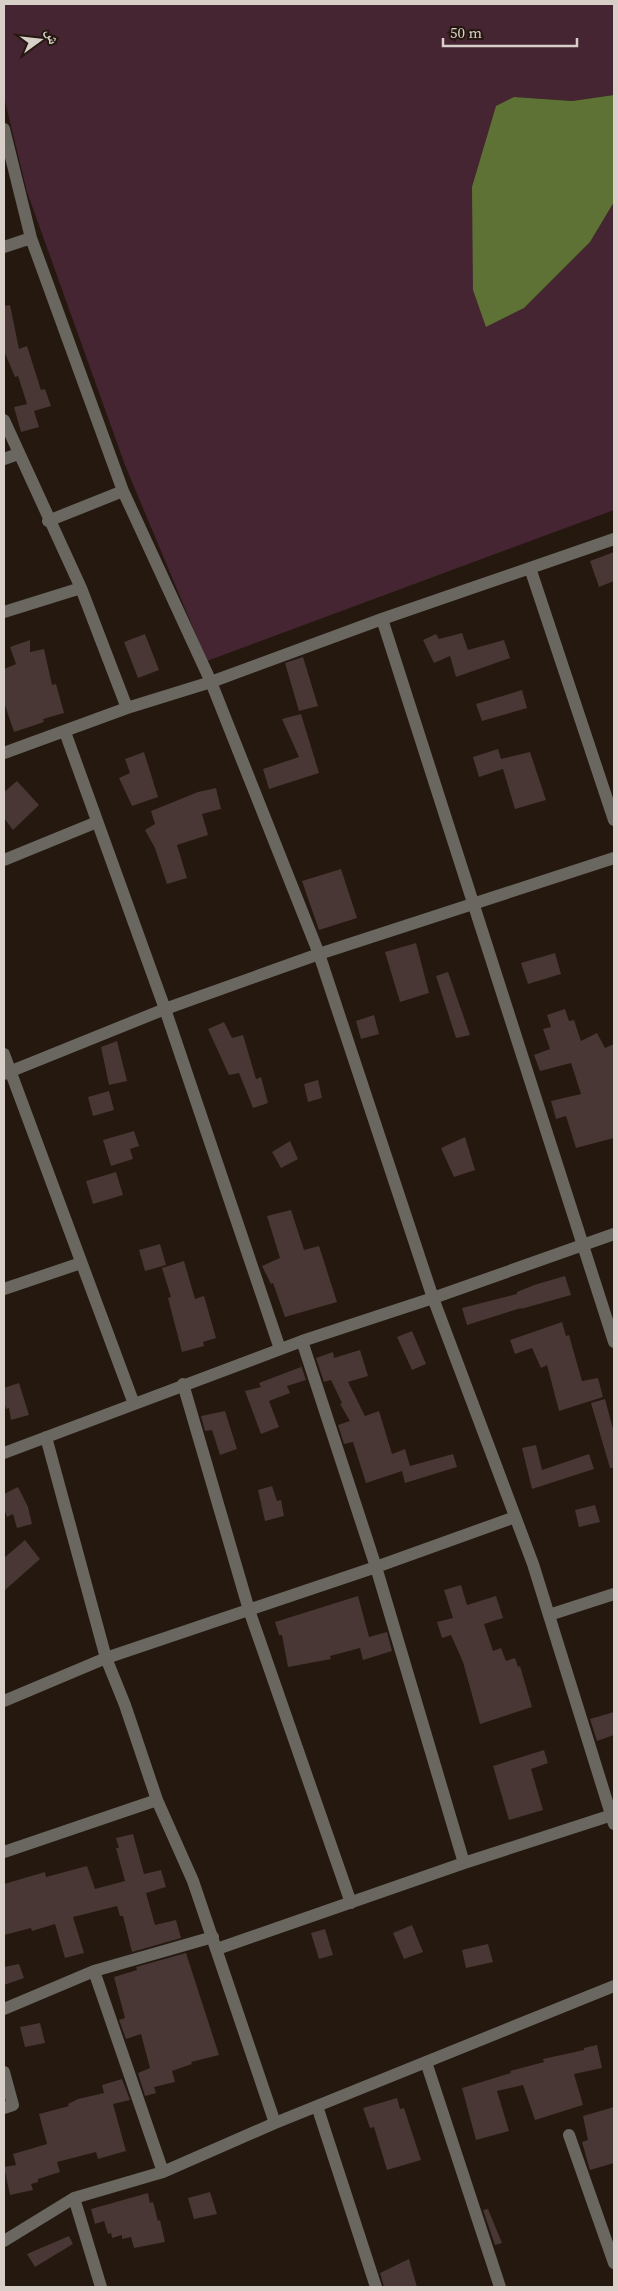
<svg xmlns="http://www.w3.org/2000/svg" width="618" height="2291" font-family="'Source Serif 4','Noto Naskh Arabic',serif">
<style>
.green{fill:#462532}
.water{fill:#5f7236}
.building{fill:#483734}
.lines{fill:none;stroke-linecap:round;stroke-linejoin:round}
.minor{stroke:#696760;stroke-width:12}
</style>
<rect width="100%" height="100%" fill="#24180f"/>
<path class="green" d="M 4,4 L 614,4 L 614,95 L 572,101 L 514,97 L 486,327 L 524,308 L 590,242 L 614,202 L 614,510 L 207,661 L 125,465 L 27,192 L 4,97 Z"/>
<path class="water" d="M 614,95 L 614,202 L 590,242 L 524,308 L 486,327 L 473,290 L 472,187 L 496,106 L 514,97 L 572,101 Z"/>
<path class="building" d="M 10,305 L 19,349 L 27,346 L 41,390 L 45,389 L 51,406 L 34,411 L 39,427 L 21,432 L 14,407 L 27,404 L 18,376 L 15,377 L 4,351 L 4,306 Z
M 614,552 L 614,581 L 599,587 L 590,561 Z
M 462,633 L 468,650 L 504,640 L 510,658 L 456,677 L 450,656 L 434,663 L 423,640 L 436,634 L 439,639 Z
M 145,634 L 159,670 L 138,678 L 124,642 Z
M 30,640 L 30,652 L 44,649 L 52,685 L 56,684 L 64,713 L 43,719 L 44,722 L 14,732 L 4,702 L 4,669 L 16,664 L 10,647 Z
M 303,657 L 318,706 L 299,711 L 285,663 Z
M 522,690 L 527,708 L 482,721 L 476,704 Z
M 301,714 L 319,773 L 269,789 L 263,769 L 299,757 L 282,719 Z
M 498,749 L 501,759 L 530,752 L 546,800 L 515,809 L 503,769 L 479,777 L 473,757 Z
M 144,752 L 158,797 L 132,806 L 119,778 L 130,773 L 125,759 Z
M 17,781 L 39,805 L 13,830 L 4,818 L 4,792 Z
M 216,788 L 221,809 L 202,814 L 208,835 L 177,845 L 187,878 L 167,884 L 155,848 L 145,830 L 155,824 L 151,811 L 198,792 Z
M 341,869 L 357,918 L 319,930 L 302,881 Z
M 416,943 L 429,993 L 400,1002 L 385,952 Z
M 555,953 L 561,974 L 528,984 L 521,963 Z
M 448,972 L 470,1035 L 456,1038 L 436,976 Z
M 565,1009 L 569,1021 L 574,1020 L 581,1041 L 597,1033 L 605,1048 L 614,1044 L 614,1138 L 576,1148 L 566,1116 L 556,1119 L 551,1101 L 581,1094 L 571,1063 L 540,1071 L 534,1055 L 550,1049 L 543,1029 L 551,1027 L 547,1015 Z
M 374,1015 L 379,1034 L 361,1039 L 356,1021 Z
M 224,1022 L 232,1038 L 243,1035 L 256,1079 L 261,1077 L 268,1103 L 253,1108 L 239,1073 L 229,1075 L 208,1029 Z
M 117,1041 L 127,1081 L 109,1085 L 101,1047 Z
M 318,1080 L 322,1098 L 308,1102 L 304,1084 Z
M 109,1091 L 114,1110 L 93,1116 L 88,1097 Z
M 134,1131 L 139,1146 L 130,1149 L 133,1159 L 111,1166 L 103,1140 Z
M 465,1137 L 475,1170 L 454,1177 L 441,1148 Z
M 290,1141 L 298,1159 L 281,1168 L 272,1152 Z
M 116,1172 L 123,1195 L 93,1204 L 86,1181 Z
M 291,1210 L 304,1250 L 319,1246 L 337,1302 L 285,1317 L 273,1283 L 271,1284 L 262,1266 L 280,1258 L 267,1216 Z
M 160,1244 L 166,1265 L 145,1271 L 139,1250 Z
M 184,1261 L 195,1299 L 204,1296 L 216,1338 L 203,1342 L 204,1346 L 182,1352 L 168,1298 L 171,1297 L 162,1268 Z
M 565,1276 L 571,1295 L 521,1309 L 521,1308 L 467,1325 L 462,1308 L 517,1294 L 517,1292 L 534,1285 Z
M 562,1322 L 566,1336 L 569,1335 L 582,1381 L 598,1378 L 603,1397 L 559,1411 L 547,1365 L 541,1368 L 532,1348 L 515,1354 L 510,1340 Z
M 412,1331 L 426,1364 L 412,1370 L 397,1337 Z
M 360,1350 L 368,1376 L 348,1382 L 365,1416 L 379,1411 L 392,1454 L 405,1449 L 410,1466 L 453,1454 L 457,1467 L 405,1483 L 402,1471 L 366,1483 L 353,1442 L 344,1444 L 338,1425 L 350,1421 L 340,1404 L 342,1403 L 331,1380 L 324,1382 L 316,1358 L 333,1352 L 334,1358 Z
M 300,1362 L 306,1380 L 287,1386 L 290,1393 L 269,1401 L 279,1427 L 261,1434 L 245,1391 L 261,1387 L 259,1383 L 301,1367 Z
M 19,1383 L 29,1415 L 11,1420 L 9,1408 L 6,1409 L 4,1401 L 4,1388 Z
M 605,1399 L 614,1433 L 614,1468 L 610,1468 L 591,1403 Z
M 225,1411 L 237,1449 L 220,1455 L 212,1430 L 205,1431 L 201,1416 Z
M 536,1445 L 542,1470 L 589,1454 L 594,1469 L 532,1489 L 522,1448 Z
M 272,1486 L 277,1501 L 281,1500 L 284,1516 L 265,1521 L 258,1490 Z
M 18,1487 L 28,1507 L 32,1524 L 17,1528 L 13,1514 L 7,1517 L 4,1509 L 4,1494 Z
M 595,1505 L 600,1522 L 579,1527 L 575,1510 Z
M 25,1540 L 40,1559 L 4,1591 L 4,1558 Z
M 461,1585 L 467,1605 L 496,1596 L 503,1618 L 484,1624 L 493,1651 L 501,1648 L 506,1661 L 515,1658 L 518,1667 L 520,1666 L 532,1707 L 480,1724 L 463,1662 L 451,1635 L 442,1638 L 437,1622 L 453,1618 L 444,1590 Z
M 358,1596 L 369,1637 L 387,1632 L 392,1651 L 363,1660 L 360,1648 L 330,1656 L 331,1659 L 288,1667 L 282,1635 L 279,1635 L 275,1622 Z
M 614,1712 L 614,1735 L 597,1741 L 590,1719 Z
M 544,1750 L 548,1763 L 531,1769 L 543,1810 L 509,1820 L 493,1766 Z
M 133,1834 L 144,1874 L 161,1870 L 166,1887 L 146,1893 L 155,1925 L 176,1920 L 181,1938 L 132,1952 L 123,1916 L 120,1916 L 117,1906 L 73,1917 L 84,1953 L 65,1958 L 55,1924 L 32,1931 L 31,1928 L 4,1935 L 4,1884 L 45,1872 L 46,1877 L 87,1866 L 95,1889 L 125,1881 L 116,1848 L 119,1848 L 116,1838 Z
M 412,1925 L 423,1952 L 404,1959 L 393,1933 Z
M 325,1929 L 333,1955 L 319,1959 L 311,1933 Z
M 488,1944 L 493,1962 L 466,1968 L 462,1950 Z
M 186,1953 L 219,2055 L 191,2062 L 192,2064 L 172,2071 L 175,2082 L 154,2087 L 156,2093 L 145,2096 L 138,2073 L 150,2068 L 141,2034 L 126,2039 L 119,2020 L 125,2018 L 114,1977 L 137,1970 L 136,1967 Z
M 19,1964 L 24,1978 L 4,1985 L 4,1967 Z
M 40,2023 L 45,2043 L 25,2047 L 20,2027 Z
M 597,2045 L 602,2068 L 574,2074 L 583,2105 L 535,2120 L 523,2085 L 497,2091 L 509,2131 L 476,2140 L 462,2088 L 511,2073 L 510,2071 L 544,2062 L 543,2059 L 584,2050 L 584,2048 Z
M 122,2079 L 130,2100 L 113,2104 L 126,2151 L 98,2159 L 96,2152 L 57,2162 L 60,2172 L 38,2179 L 38,2182 L 31,2184 L 33,2190 L 10,2195 L 4,2167 L 16,2165 L 13,2154 L 47,2144 L 39,2114 L 69,2106 L 68,2104 L 78,2099 L 104,2093 L 102,2085 Z
M 397,2098 L 400,2109 L 404,2108 L 421,2160 L 387,2170 L 374,2127 L 370,2128 L 363,2108 Z
M 614,2107 L 614,2163 L 590,2170 L 582,2142 L 588,2140 L 583,2116 Z
M 210,2192 L 217,2214 L 194,2219 L 188,2198 Z
M 148,2193 L 150,2203 L 153,2202 L 158,2221 L 160,2220 L 165,2242 L 134,2248 L 131,2237 L 122,2239 L 122,2235 L 112,2238 L 111,2233 L 108,2234 L 104,2221 L 95,2224 L 91,2209 Z
M 488,2209 L 502,2243 L 495,2245 L 483,2210 Z
M 69,2236 L 73,2244 L 35,2267 L 27,2254 Z
M 409,2259 L 417,2287 L 384,2287 L 380,2273 Z"/>
<g class="lines">
<path class="minor" d="M 4,129 L 31,238 L 123,491 L 211,682 L 319,954 L 433,1298 L 533,1564 L 614,1824
M 4,247 L 31,238
M 4,420 L 81,588 L 127,708
M 4,459 L 18,454
M 48,521 L 123,491
M 530,568 L 614,820
M 4,612 L 81,588
M 382,619 L 614,1342
M 65,732 L 165,1009 L 280,1349
M 4,753 L 127,708 L 211,682 L 382,619 L 614,539
M 4,860 L 97,822
M 4,1054 L 134,1404
M 4,1074 L 165,1009 L 319,954 L 614,858
M 4,1289 L 81,1263
M 302,1341 L 376,1567 L 464,1863
M 183,1384 L 249,1610 L 351,1903
M 46,1437 L 106,1658 L 125,1705 L 157,1800 L 193,1881 L 275,2123
M 4,1453 L 302,1341 L 433,1298 L 614,1234
M 549,1615 L 614,1594
M 4,1701 L 106,1658 L 376,1567 L 515,1517
M 4,1852 L 157,1800
M 217,1949 L 464,1863 L 612,1815
M 94,1971 L 163,2172
M 4,2009 L 94,1971 L 213,1937
M 426,2062 L 500,2287
M 4,2072 L 13,2105 L 4,2108
M 317,2106 L 376,2287
M 569,2135 L 614,2263
M 74,2198 L 101,2287
M 4,2241 L 74,2198 L 163,2172 L 275,2123 L 614,1986"/>
</g>
<rect width="618" height="2291" fill="none" stroke="#d8cfc9" stroke-width="10"/>
<g transform="translate(40 40) rotate(75)" stroke="#24180f" stroke-width="4" paint-order="stroke">
<path d="M0-4L9 19L0 12L-9 19Z" fill="#d8cfc9"/>
<text y="-8" font-size="14" font-weight="bold" text-anchor="middle" fill="#d8cfc9">ش</text>
</g>
<path d="M443 38v8h134v-8" fill="none" stroke="#d8cfc9" stroke-width="2.5"/>
<text x="450" y="38" font-size="15" fill="#d8cfc9" stroke="#24180f" stroke-width="4" paint-order="stroke">50 m</text>
</svg>
